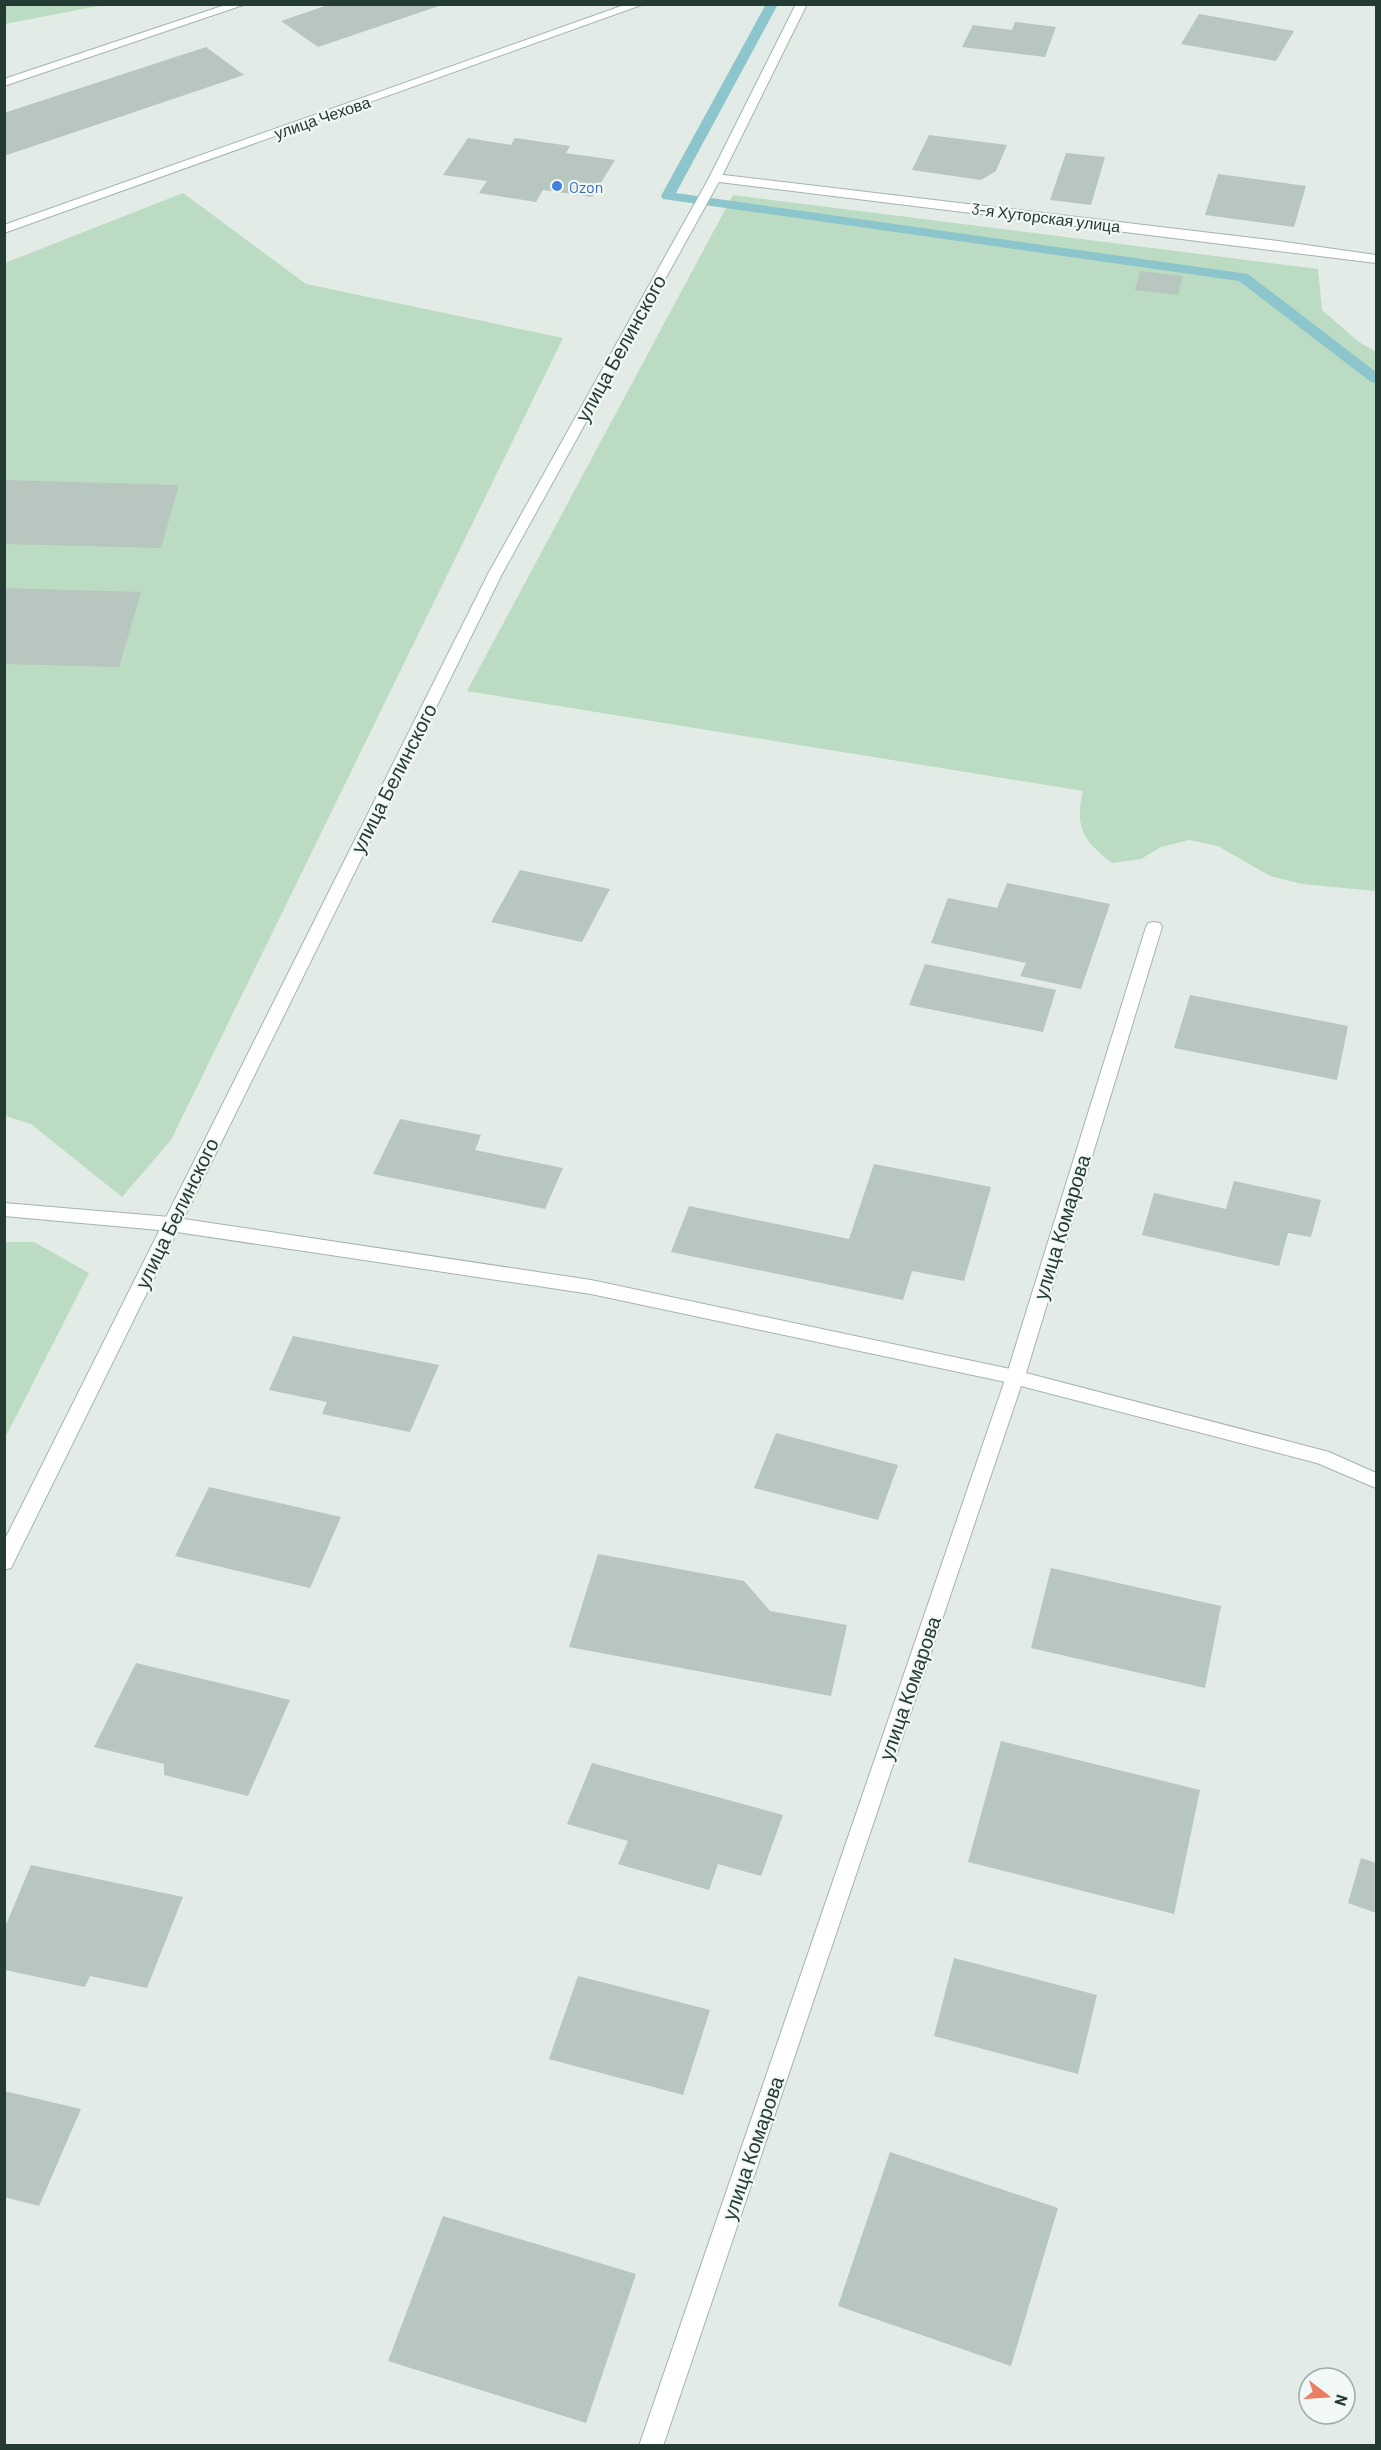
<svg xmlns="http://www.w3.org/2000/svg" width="1381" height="2450" font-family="Barlow,sans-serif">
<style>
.green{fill:#bcdbc3}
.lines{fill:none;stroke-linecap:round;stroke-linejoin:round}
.stream{fill:#8dc5cd;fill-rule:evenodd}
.building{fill:#b7c6bf}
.lane-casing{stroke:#a5b3ad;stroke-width:2}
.street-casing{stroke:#a5b3ad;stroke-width:2}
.secondary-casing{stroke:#a1b6ae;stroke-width:2}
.lane{fill:#fff;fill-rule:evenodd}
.street{fill:#fff;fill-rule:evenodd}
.secondary{fill:#fff;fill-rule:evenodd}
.shop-dot{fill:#3f7fe0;stroke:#f2f8f5;stroke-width:2}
.labels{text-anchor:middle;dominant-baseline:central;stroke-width:4.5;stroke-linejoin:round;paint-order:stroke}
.far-street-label{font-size:16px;fill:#233b33;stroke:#f2f8f5}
.far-shop-label{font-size:16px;fill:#366cbe;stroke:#f2f8f5;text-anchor:start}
.street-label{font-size:20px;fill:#233b33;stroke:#f2f8f5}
</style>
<rect width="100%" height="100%" fill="#e2ebe6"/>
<path class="green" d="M 5,4 L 103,4 L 103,5 L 5,24 Z
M 183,193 L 306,284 L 563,338 L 171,1140 L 122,1197 L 31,1124 L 5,1116 L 5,263 Z
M 733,195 L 1318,269 L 1322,310 L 1359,342 L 1376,352 L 1376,891 L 1302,884 L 1270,876 L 1218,846 L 1189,840 L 1161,847 L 1141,859 L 1112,863 C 1084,841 1074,828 1083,791 L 467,691 Z
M 5,1242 L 34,1242 L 89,1273 L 5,1438 Z"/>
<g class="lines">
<path class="stream" d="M 766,4 L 778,4 L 676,193 L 1248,274 L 1376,372 L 1376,383 L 1371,382 L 1239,281 L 663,199 L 661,196 Z"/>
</g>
<path class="building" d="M 331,4 L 442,4 L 442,5 L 318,47 L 281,21 Z
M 1199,14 L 1294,31 L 1276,61 L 1181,44 Z
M 1015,22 L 1056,27 L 1045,57 L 962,47 L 973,25 L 1012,30 Z
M 206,47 L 244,75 L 4,156 L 4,113 Z
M 929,135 L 1007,145 L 996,171 L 981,180 L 912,170 Z
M 468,138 L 511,145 L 515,138 L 570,146 L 566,153 L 615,160 L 592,197 L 543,190 L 536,202 L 479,193 L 487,181 L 443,175 Z
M 1066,153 L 1105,157 L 1091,205 L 1050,200 Z
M 1218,174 L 1306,186 L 1294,227 L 1205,215 Z
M 1140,271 L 1183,276 L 1178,295 L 1135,290 Z
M 4,480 L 179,485 L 161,548 L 4,544 Z
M 4,588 L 141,592 L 119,667 L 4,664 Z
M 520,870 L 610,889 L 582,942 L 491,922 Z
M 1007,883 L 1110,904 L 1081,989 L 1020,976 L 1026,963 L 931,943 L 948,898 L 997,908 Z
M 925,964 L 1056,990 L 1043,1032 L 909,1005 Z
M 1190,995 L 1348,1026 L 1337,1080 L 1174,1048 Z
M 400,1119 L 481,1135 L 475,1150 L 563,1168 L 545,1209 L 373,1174 Z
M 874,1164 L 991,1187 L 964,1281 L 912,1271 L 903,1300 L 671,1252 L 689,1206 L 849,1239 Z
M 1234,1181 L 1321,1200 L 1311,1237 L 1288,1233 L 1279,1266 L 1142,1235 L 1154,1193 L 1226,1209 Z
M 293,1336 L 439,1365 L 410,1432 L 322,1414 L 327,1402 L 269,1390 Z
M 776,1433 L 898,1465 L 878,1520 L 754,1488 Z
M 209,1487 L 341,1517 L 310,1588 L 175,1556 Z
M 598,1554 L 744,1581 L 770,1611 L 847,1625 L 831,1696 L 569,1647 Z
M 1051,1568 L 1221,1606 L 1205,1688 L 1031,1648 Z
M 136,1663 L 290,1700 L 248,1796 L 164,1775 L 164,1764 L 94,1747 Z
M 1001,1741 L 1200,1790 L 1174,1914 L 968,1862 Z
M 592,1763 L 783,1815 L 761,1876 L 718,1864 L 709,1890 L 618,1864 L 628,1841 L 567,1824 Z
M 1361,1858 L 1376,1863 L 1376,1913 L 1348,1903 Z
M 31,1865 L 183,1897 L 147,1988 L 90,1976 L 85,1987 L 5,1970 L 5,1927 Z
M 954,1958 L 1097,1995 L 1078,2074 L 934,2036 Z
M 578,1976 L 710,2010 L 683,2095 L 549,2059 Z
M 4,2091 L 81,2109 L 39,2206 L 4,2197 Z
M 890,2152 L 1058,2208 L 1011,2366 L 838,2306 Z
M 443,2216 L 636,2274 L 586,2423 L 388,2361 Z"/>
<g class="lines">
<g class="lane-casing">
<path id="lane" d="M 228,4 L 246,4 L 4,86 L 4,79 Z
M 4,1203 L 170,1217 L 591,1280 L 1015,1370 L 1022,1372 L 1024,1377 L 1022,1382 L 1015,1384 L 591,1294 L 170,1231 L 4,1216 Z"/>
</g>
<g class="street-casing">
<path id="street" d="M 715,174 L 1278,241 L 1376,255 L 1376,263 L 711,181 L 709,178 L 711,175 Z
M 1154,922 L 1160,923 L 1162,927 L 1026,1373 L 1329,1452 L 1376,1473 L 1376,1488 L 1317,1463 L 1021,1386 L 663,2446 L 639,2446 L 1006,1377 L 1146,927 L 1148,923 Z"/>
</g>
<g class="secondary-casing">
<path id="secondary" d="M 627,4 L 644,4 L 4,233 L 4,225 Z
M 796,4 L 807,4 L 721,178 L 502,574 L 14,1562 L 11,1568 L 4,1570 L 4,1541 L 488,574 L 709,178 Z"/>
</g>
<use href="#lane" class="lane"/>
<use href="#street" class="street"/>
<use href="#secondary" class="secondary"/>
</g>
<circle class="shop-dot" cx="557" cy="186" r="6"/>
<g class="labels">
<g class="far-street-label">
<text transform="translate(322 117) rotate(-19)">улица Чехова</text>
<text transform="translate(1046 217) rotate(7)">3-я Хуторская улица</text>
</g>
<g class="far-shop-label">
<text x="569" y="186">Ozon</text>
</g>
<g class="street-label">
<text transform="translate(620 348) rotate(-61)">улица Белинского</text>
<text transform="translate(393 778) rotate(-63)">улица Белинского</text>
<text transform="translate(176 1213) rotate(-64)">улица Белинского</text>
<text transform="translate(1061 1227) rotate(-73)">улица Комарова</text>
<text transform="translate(909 1688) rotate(-71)">улица Комарова</text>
<text transform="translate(752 2148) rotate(-71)">улица Комарова</text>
</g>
</g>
<rect width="1381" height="2450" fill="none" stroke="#233b33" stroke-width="12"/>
<g transform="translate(1327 2396) rotate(107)"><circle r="28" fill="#f2f8f5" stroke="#9faca7" stroke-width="1.5"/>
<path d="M0-4.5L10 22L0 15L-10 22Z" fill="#e97e62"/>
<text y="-9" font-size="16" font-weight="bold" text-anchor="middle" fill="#233b33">N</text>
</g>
</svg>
